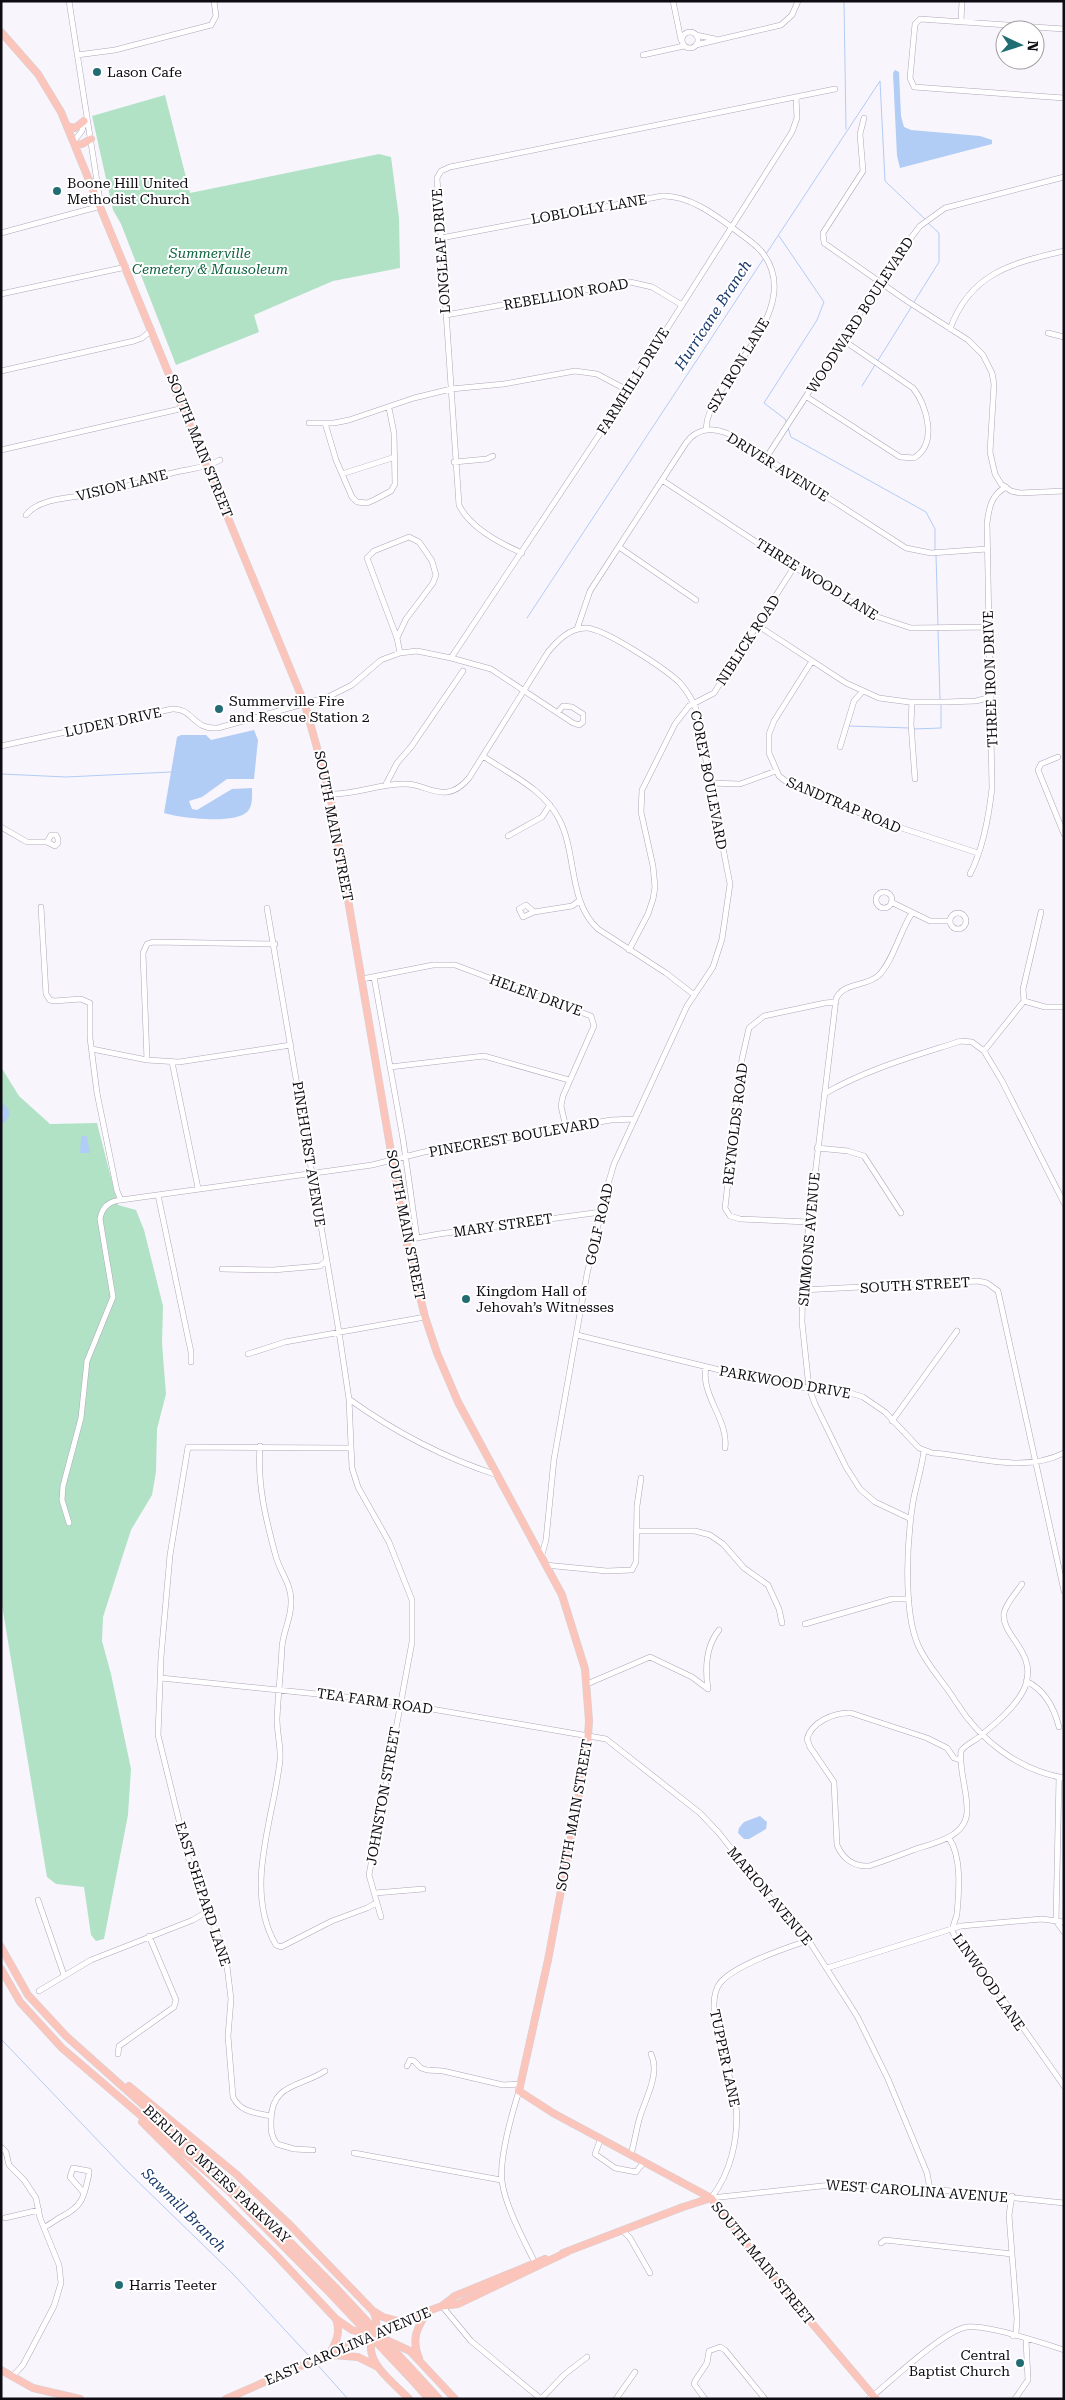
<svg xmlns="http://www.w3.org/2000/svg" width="1065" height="2400" font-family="'Roboto Serif',serif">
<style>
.green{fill:#b1e2c6}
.water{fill:#b1ccf5}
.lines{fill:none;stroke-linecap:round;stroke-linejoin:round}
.stream{stroke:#b1ccf5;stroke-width:1}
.minor-casing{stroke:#aea6b9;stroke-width:6}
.major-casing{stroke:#d4d3d4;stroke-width:8}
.minor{stroke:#fff;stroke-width:5}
.major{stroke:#fbc5bc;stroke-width:7}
.major-bridge-casing{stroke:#d4d3d4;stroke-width:8;stroke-linecap:butt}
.major-bridge{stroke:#fbc5bc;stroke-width:7}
.poi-dot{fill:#226d74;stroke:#fff;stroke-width:2}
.labels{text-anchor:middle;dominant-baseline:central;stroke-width:4;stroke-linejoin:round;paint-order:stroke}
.poi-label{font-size:14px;fill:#0e0b12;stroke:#fff;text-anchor:start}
.street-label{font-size:14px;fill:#0e0b12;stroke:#fff}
.park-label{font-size:14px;font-style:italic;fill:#116440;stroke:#fff}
.water-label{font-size:15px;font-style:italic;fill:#18386a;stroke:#fff}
</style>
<rect width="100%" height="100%" fill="#f9f5fd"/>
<path class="green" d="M 165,95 L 190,193 L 379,154 L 391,157 L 399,218 L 400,268 L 333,281 L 254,315 L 259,332 L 176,365 L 121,224 L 113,210 L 92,116 Z
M 1,1067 L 19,1096 L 50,1124 L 97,1123 L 118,1205 L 136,1210 L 144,1230 L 163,1306 L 162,1343 L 166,1394 L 157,1429 L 156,1472 L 152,1495 L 131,1530 L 103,1617 L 102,1641 L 111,1674 L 131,1769 L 128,1815 L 104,1939 L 96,1941 L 91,1935 L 84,1887 L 56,1884 L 47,1877 L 1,1599 Z"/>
<path class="water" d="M 895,70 L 899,72 L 901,116 L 904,127 L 911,130 L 980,136 L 992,140 L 992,144 L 900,168 L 897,156 L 893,73 Z
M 254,730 L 258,740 L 254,779 L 227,779 L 202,797 L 189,801 L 192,809 L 197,810 L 232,789 L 252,788 C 252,795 253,805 248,811 C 236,825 180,818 164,813 L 177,737 L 181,735 L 206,735 L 211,740 Z
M 1,1101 L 8,1109 L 10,1115 L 4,1123 L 1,1123 Z
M 81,1136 L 87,1136 L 90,1153 L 80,1153 Z
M 760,1816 L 767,1822 L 766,1829 L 749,1839 L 744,1839 L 738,1833 L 739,1828 L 744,1822 Z"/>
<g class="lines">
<path class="stream" d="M 844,1 L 846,129
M 779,236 L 824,302 L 817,320 L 764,403 L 785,419 L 787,424
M 766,254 L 880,81 L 885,181 L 926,220
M 914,302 L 939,262 L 939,233 L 928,223
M 877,362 L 912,306
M 862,386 L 875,365
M 788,428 L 791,437 L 926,512 L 935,529 L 935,551
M 936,555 L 938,626
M 527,618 L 764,258
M 938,630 L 940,699
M 848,726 L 909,728
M 913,729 L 941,728 L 941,703
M 1,774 L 66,777 L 171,772
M 1,2039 L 127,2171 L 232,2273 L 311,2358
M 315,2362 L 348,2399"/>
<g class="minor-casing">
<path id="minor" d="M 69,1 L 100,201
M 673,1 L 681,40
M 961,21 L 962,1
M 1064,29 L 920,19 L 915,24 L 910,78 L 914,87 L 1064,98
M682 40a8 8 0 1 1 16 0a8 8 0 1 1-16 0Z
M 696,35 L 715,39
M 696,45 L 781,25 L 792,15 L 798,1
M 77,55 L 115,50 L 211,25 L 216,16 L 214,1
M 643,55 L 684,46
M 864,118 L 860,134 L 863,171 L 823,233 L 824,243 L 907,301 L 968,340 L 983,355 L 992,373 L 994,384 L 990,452 L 995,474 L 1001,484 L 1011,491 L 1020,493 L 1064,491
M 74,141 L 82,131 L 85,120
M 1,233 L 101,206
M 441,238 L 662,196 C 688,195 714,214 734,229 C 743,236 753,242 761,251 C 799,296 746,350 723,387 C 715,402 707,412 706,429
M 1,294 L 126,267
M 446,315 L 630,282 L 652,287 L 682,305
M 950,329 C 970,273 1012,263 1064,251
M 1048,333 L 1064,337
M 1,371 L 134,341 L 142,338 L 152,330
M 807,397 L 900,457 L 914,458 C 938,444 927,405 913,388 L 843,340
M 309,423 L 334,423 L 349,420 L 414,398 L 451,389 L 504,384 L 575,371 L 597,374 L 627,390
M 325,423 L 336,460 L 352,497 L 357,502 L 367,503 L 374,500 L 391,491 L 395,484 L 394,433 L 389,408
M 1,450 L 184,408
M 766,458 L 897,256 L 920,226 L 945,208 L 1064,177
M 454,462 L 487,459 L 493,456
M 342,474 L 395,457
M 662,480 L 788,563 L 872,615 L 911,628 L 989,627
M 26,515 C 40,497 74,498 94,494 C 119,489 144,481 168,474 C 186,469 204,469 220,460
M 409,537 L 419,542 L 426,552 L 432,561 L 436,575 L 433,583 L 406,619 L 397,638 L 367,558 L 374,551 Z
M 619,547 L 696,600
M 522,553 C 499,543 470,528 459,505 L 437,178 L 441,171 L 450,167 L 835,89
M 757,625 L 846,683 L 879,698 L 909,702 L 945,702 L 976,701 L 991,697
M 577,629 L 590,591 L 686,443 C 697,428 711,427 729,434 L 906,548 L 931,553 L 987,549
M 397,638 L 400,653
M 451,658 L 607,423 L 792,132 L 797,118 L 796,97
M 812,661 L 774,721 L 769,734 L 769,753 L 779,776 L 792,786 L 877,820 L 978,853
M 912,702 L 911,724 L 915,779
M 1,746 L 172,709 C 194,708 192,730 218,728 L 328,697 L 352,685 L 381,660 L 400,653 L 417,651 L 451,658 L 491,669 L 573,723 L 579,725 L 583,722 L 583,714 L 572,707 L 563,706 L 558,712
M 840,747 L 854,701 L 862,692
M 483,756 C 509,774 544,789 559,819 C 577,853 568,902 598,929 L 666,973 L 693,994
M 1058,757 L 1041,764 L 1038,770 L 1064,834
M 710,783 L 740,784 L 776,771
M 385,786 L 397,763 L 411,747 L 463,671
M 330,794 C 356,795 380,783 406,784 C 421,784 433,794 447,792 C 456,791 464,784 469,778 L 548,652 C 558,640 570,628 586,628 C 604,628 667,670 680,683 C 687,691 692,699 696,709 L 730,884 L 722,939 L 713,967 L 687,1006 L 614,1164 L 606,1191 L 587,1274 L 554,1459 L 546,1540 L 541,1558
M 1,827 L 27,842 L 47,842 L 55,846 L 58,843 L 58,839 L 56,835 L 51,835 L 47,842
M 508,836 L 542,817 L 550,805
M 970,874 C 982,851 989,815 992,788 L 987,523 C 989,508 991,495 1006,487
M876 900a8 8 0 1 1 16 0a8 8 0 1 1-16 0Z
M 891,902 L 930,921 L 950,921
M 41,907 L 46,994 L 50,1000 L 54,1001 L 81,999 L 90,1003 L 90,1038 L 97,1093 L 117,1191 L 121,1200 L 372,1165 L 424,1152 L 483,1142 L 611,1120 L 635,1119
M 267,908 L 339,1332 L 349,1399 L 352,1468 L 358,1487 L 389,1542 L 412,1600 L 412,1642 L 369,1875 L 381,1917
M 534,912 L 523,917 L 519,909 L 526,905 L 534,912 L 572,906 L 580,900
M950 921a8 8 0 1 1 16 0a8 8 0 1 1-16 0Z
M 629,950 L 648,914 L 653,899 L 655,887 L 653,866 L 641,812 L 642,790 L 675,724 L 689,706 L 714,693 L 794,567
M 374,977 L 403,1139 L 417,1238
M 362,979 L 433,965 L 455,965 L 591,1016 L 594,1026 L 563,1096 L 561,1106 L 566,1128
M 1024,1001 L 1045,1007 L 1064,1007
M 92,1049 L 147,1060 L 179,1062 L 291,1045
M 984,1051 L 1024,1001 L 1023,989 L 1041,912
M 147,1060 L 143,953 L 147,944 L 153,942 L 275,944
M 172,1062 L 198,1188
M 390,1067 L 484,1056 L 569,1080
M 824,1094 C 867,1069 915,1056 961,1041 L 972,1042 L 984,1051 L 1002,1081 L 1064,1203
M 817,1148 L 848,1151 L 864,1156 L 901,1213
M 158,1195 L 191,1352 L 191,1362
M 808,1222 L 740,1219 L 730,1216 L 725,1208 L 742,1059 L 749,1028 L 764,1016 L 825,1003 L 836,1002
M 406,1240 L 439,1234 L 601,1212
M 222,1269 L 273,1270 L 320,1266 L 326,1261
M 802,1290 L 978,1281 L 987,1283 L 998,1291 L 1064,1591
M 577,1335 L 744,1376 L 799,1387 L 847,1392 L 863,1397 L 885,1412 L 919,1448 L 932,1453 C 976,1456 1023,1474 1064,1453
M 248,1354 L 285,1342 L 425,1317
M 706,1367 C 700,1395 729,1420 725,1448
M 349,1399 C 396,1433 442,1457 497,1475
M 892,1421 L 957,1331
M 260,1446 C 257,1484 266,1520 276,1557 C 281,1574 292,1585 291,1603 C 291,1619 283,1632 282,1647 C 281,1671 278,1695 277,1719 C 277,1733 281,1747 280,1760 C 274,1818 243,1889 276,1945 L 281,1947 L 332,1921 L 367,1908 L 376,1903
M 924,1450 C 922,1468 916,1485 913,1502 C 907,1540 903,1610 918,1645 C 927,1666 944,1682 956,1702 C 980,1740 1018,1770 1064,1778
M 911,1519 L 875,1502 L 860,1489 L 846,1467 L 815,1404 L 809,1388 L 802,1322 L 803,1276 L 836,999 C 843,982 867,987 879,975 C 892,963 901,929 912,913
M 69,1523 L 62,1500 L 63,1486 L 81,1418 L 87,1361 L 113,1297 L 100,1219 C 102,1207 109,1201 121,1200
M 637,1531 L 695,1531 L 710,1535 L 723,1544 L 744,1568 L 768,1585 L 779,1609 L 782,1623
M 545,1565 L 607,1571 L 632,1570 L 636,1562 L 637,1506 L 641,1478
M 805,1624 L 892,1599 L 909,1599
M 161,1678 L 385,1701 L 606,1739 L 700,1813 L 719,1833 L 770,1898 L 802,1930 L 857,2016 L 888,2079 L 927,2173 L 930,2189
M 1026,1681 C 1045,1690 1054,1707 1059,1727
M 587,1684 L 650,1657 L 692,1677 L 708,1689
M 708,1689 C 705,1669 706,1646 719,1630
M 960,1760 L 954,1758 L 947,1748 L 927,1738 L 851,1713 C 835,1712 811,1722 807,1739 L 810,1747 L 834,1782 L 837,1845 C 843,1859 854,1867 869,1866 C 884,1861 898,1856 913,1850 C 934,1843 968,1837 967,1809 C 967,1789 959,1770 961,1751 C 965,1745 973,1742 979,1737 C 995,1724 1017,1706 1025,1687 C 1038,1651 1001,1637 1004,1613 C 1006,1603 1017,1592 1022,1584
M 1059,1778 L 1056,1921 L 1064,1932
M 949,1838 C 962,1857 959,1891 957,1914 C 956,1920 951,1927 953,1933 C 957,1940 966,1947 971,1954 L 1064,2086
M 375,1893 L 423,1889
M 38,1900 L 64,1975
M 827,1968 L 961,1926 L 1042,1919 L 1064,1922
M 39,1991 L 91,1960 L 193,1920 L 208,1911
M 118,2054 L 119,2046 L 174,2007 L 176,2000 L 149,1936
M 407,2066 L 410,2060 L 414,2061 L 421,2068 L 427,2070 L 443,2071 L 503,2085 L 521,2084
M 519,2091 C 512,2113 499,2159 502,2181 C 505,2206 524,2240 535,2263
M 271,2116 C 256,2113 240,2112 233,2097 L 228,2036 L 231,1999 L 226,1958 L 188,1857 L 158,1735 L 161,1657 L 170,1555 L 188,1447 L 351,1448
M 601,2138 L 595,2154 L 615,2168 L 636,2172 L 644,2162
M 1,2147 L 6,2152 L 9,2165 L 24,2180 L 36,2198 L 40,2218 L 59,2265 L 61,2283 L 54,2306 L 23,2365 L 12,2377
M 313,2150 L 294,2149 L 277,2144 C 271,2136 271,2131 271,2121 C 271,2083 301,2087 325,2071
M 354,2153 L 501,2180
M 631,2155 C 634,2143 636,2132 639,2120 C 644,2101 661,2074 651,2054
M 1012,2196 L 1009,2215 L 1017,2319 L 1016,2333 L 1013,2336
M 711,2198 L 840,2184 L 941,2190 L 1064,2203
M 711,2198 C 731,2173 739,2137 736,2105 C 732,2073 701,2008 720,1983 C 735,1965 786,1948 809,1940
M 5,2218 L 39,2210
M 44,2227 C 50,2225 55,2220 61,2217 C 83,2206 84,2197 89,2174 L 89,2171 L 73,2168 L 70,2177 L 84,2193
M 622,2230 L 630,2238 L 650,2273
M 881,2243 L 885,2240 L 1012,2254
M 442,2306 L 471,2341 L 541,2399 L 565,2374 L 587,2357
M 616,2399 L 635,2372
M 705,2399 L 694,2384 L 695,2381 L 707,2363 L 709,2351 L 720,2347 L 725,2350 L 765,2399
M 869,2399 C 890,2382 944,2330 967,2327 C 987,2325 1043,2343 1064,2350
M 1015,2399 L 1028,2380 L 1026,2340"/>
</g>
<g class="major-casing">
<path id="major" d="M 1,32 L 38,74 L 61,112 L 305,705 L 330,794 L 406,1240 L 425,1317 L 437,1353 L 458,1402 L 562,1595 L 585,1669 L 589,1721 L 587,1751 L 548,1960 L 519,2091 L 553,2113 L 711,2198 L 757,2258 L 876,2399
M 68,126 L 75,128 L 84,121
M 75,145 L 82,144 L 91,139
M 1,1947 L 28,1995 L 66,2036 L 236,2188 L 336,2288
M 1,1969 L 20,2002 L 62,2048 L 229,2191 L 330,2293
M 129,2086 L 236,2174 L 290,2225 L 373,2311 L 383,2317 L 402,2322
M 142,2122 L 275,2254 L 336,2319 C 341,2333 336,2342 329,2355
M 563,2253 L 683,2207 L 711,2198
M 442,2306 L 455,2296 L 545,2259
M 374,2313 C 380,2326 372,2333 371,2346 C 369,2366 397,2386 409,2399
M 336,2319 L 352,2330 L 371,2335
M 382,2338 L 410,2351 L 455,2399
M 332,2355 L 358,2357 L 376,2366
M 419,2358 C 411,2339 417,2328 427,2312
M 1,2370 L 33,2388 L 80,2399
M 418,2376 L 439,2399
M 413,2381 L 429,2399
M 226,2399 L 417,2315 L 442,2306 L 458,2304 L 567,2252"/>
</g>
<use href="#minor" class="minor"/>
<use href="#major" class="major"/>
<g class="major-bridge-casing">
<path id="major-bridge" d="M 336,2288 L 418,2376
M 330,2293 L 413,2381"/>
</g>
<use href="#major-bridge" class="major-bridge"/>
</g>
<g class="poi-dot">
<circle cx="97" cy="72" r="5"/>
<circle cx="57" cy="191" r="5"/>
<circle cx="219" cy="709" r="5"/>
<circle cx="466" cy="1299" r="5"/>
<circle cx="119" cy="2285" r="5"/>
<circle cx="1020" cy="2363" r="5"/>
</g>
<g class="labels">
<g class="poi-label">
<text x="107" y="72">Lason Cafe</text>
<text x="67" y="183">Boone Hill United<tspan x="67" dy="16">Methodist Church</tspan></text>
<text x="229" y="701">Summerville Fire<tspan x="229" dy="16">and Rescue Station 2</tspan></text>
<text x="476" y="1291">Kingdom Hall of<tspan x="476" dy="16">Jehovah’s Witnesses</tspan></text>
<text x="129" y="2285">Harris Teeter</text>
<text x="1010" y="2355" text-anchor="end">Central<tspan x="1010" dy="16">Baptist Church</tspan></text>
</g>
<g class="street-label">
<text transform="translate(589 209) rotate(-10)">LOBLOLLY LANE</text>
<text transform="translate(441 251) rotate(-94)">LONGLEAF DRIVE</text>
<text transform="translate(566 294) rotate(-10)">REBELLION ROAD</text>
<text transform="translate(860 315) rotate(-57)">WOODWARD BOULEVARD</text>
<text transform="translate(738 365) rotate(-59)">SIX IRON LANE</text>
<text transform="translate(633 381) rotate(-58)">FARMHILL DRIVE</text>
<text transform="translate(200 446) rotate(68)">SOUTH MAIN STREET</text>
<text transform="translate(778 467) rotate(32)">DRIVER AVENUE</text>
<text transform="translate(122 485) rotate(-14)">VISION LANE</text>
<text transform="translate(817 579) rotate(32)">THREE WOOD LANE</text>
<text transform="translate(748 640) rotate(-57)">NIBLICK ROAD</text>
<text transform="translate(990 679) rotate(-92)">THREE IRON DRIVE</text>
<text transform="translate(113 722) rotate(-12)">LUDEN DRIVE</text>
<text transform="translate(709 780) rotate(79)">COREY BOULEVARD</text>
<text transform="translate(844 805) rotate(23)">SANDTRAP ROAD</text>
<text transform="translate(334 826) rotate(79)">SOUTH MAIN STREET</text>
<text transform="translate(536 995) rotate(20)">HELEN DRIVE</text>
<text transform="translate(735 1124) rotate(-83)">REYNOLDS ROAD</text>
<text transform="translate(514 1137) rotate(-10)">PINECREST BOULEVARD</text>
<text transform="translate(309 1154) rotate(81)">PINEHURST AVENUE</text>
<text transform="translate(599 1224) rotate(-77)">GOLF ROAD</text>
<text transform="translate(406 1225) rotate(79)">SOUTH MAIN STREET</text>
<text transform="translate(503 1225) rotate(-8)">MARY STREET</text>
<text transform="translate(809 1239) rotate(-85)">SIMMONS AVENUE</text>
<text transform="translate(915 1285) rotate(-3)">SOUTH STREET</text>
<text transform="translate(785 1382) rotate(10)">PARKWOOD DRIVE</text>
<text transform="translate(375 1701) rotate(8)">TEA FARM ROAD</text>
<text transform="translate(383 1796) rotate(-80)">JOHNSTON STREET</text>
<text transform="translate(574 1815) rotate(-80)">SOUTH MAIN STREET</text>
<text transform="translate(203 1894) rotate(72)">EAST SHEPARD LANE</text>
<text transform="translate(770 1896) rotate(50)">MARION AVENUE</text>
<text transform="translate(989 1982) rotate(55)">LINWOOD LANE</text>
<text transform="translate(725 2058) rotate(78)">TUPPER LANE</text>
<text transform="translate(217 2174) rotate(43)">BERLIN G MYERS PARKWAY</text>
<text transform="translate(917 2191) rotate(4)">WEST CAROLINA AVENUE</text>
<text transform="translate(763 2263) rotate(51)">SOUTH MAIN STREET</text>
<text transform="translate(348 2346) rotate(-23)">EAST CAROLINA AVENUE</text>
</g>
<g class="park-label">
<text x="210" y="253">Summerville<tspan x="210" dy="16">Cemetery &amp; Mausoleum</tspan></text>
</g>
<g class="water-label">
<text transform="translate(713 315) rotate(-57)">Hurricane Branch</text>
<text transform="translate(184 2210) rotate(45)">Sawmill Branch</text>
</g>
</g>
<rect width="1065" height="2400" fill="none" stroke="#0e0b12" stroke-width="5"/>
<g transform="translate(1020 45) rotate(94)"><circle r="24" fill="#ffffff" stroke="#9f9da0"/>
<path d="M0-4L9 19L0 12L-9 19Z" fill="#226d74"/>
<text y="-8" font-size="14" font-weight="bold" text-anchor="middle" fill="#0e0b12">N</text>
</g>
</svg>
